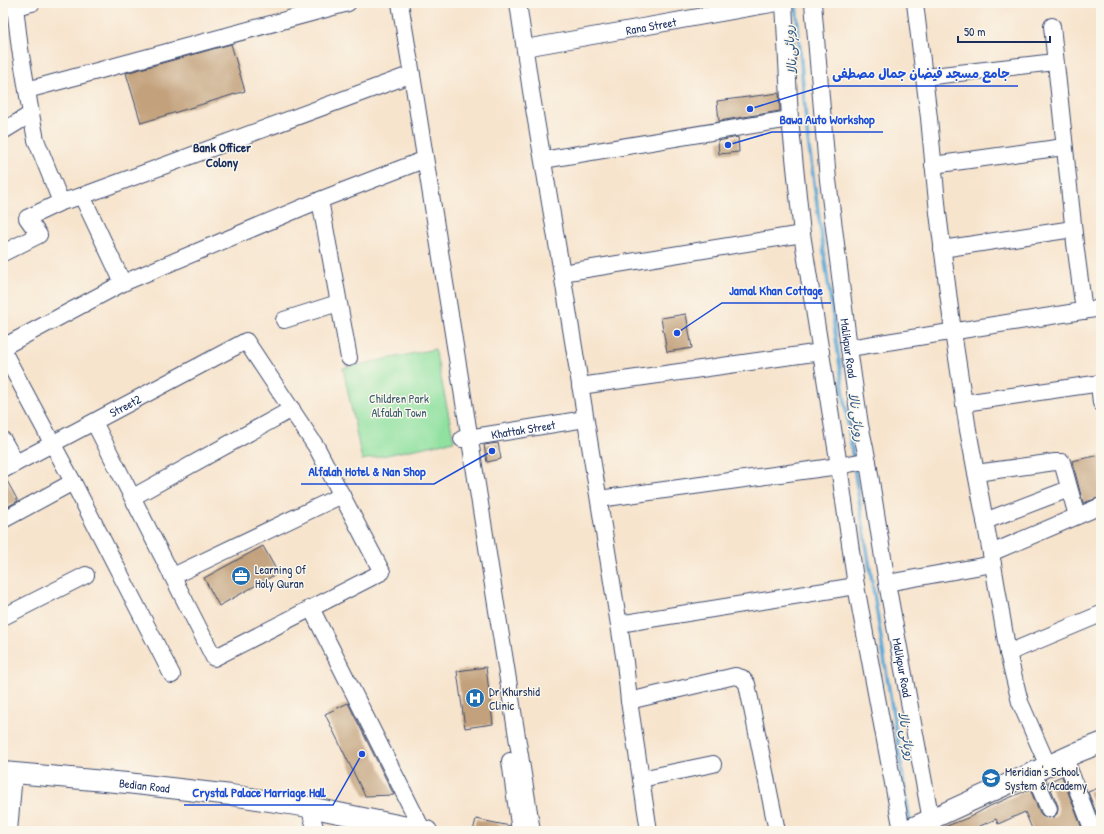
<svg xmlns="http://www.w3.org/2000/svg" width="1104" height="834" font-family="'Patrick Hand','Playpen Sans Arabic',sans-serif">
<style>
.green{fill:#90e1a0;stroke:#56887f}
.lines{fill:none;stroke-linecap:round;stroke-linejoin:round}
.stream{stroke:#5da9d6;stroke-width:3.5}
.building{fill:#c2a17b}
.minor-casing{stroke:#3c4a6f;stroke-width:18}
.major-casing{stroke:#3c4a6f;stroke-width:22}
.minor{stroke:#fff;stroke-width:16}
.major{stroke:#fff;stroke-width:20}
.labels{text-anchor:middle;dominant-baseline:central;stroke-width:3;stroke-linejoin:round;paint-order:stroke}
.street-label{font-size:12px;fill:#1b2f5e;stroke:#fbf7ec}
.park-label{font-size:12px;fill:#385c6e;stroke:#fbf7ec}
.poi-label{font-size:12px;fill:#1b2f5e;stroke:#fbf7ec;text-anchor:start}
.water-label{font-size:13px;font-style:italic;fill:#325a88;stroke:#fbf7ec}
.neighbourhood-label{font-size:13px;font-weight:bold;fill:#1b2f5e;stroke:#fbf7ec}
.leader{fill:none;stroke:#1d4ed8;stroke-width:1.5}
.callout-dot{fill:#1d4ed8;stroke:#fbf7ec;stroke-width:1.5}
.callout-label{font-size:13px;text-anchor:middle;font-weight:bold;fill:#1d4ed8;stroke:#fbf7ec;stroke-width:3;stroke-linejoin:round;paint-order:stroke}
</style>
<rect width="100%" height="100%" fill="#fbf7ec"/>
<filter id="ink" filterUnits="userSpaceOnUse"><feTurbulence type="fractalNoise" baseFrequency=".025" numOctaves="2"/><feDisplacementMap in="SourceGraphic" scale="8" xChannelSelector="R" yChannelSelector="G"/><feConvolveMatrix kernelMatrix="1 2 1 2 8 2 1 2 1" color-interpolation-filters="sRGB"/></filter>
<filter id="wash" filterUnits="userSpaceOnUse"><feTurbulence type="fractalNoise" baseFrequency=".012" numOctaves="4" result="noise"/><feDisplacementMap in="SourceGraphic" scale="16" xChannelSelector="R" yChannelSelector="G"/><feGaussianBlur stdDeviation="0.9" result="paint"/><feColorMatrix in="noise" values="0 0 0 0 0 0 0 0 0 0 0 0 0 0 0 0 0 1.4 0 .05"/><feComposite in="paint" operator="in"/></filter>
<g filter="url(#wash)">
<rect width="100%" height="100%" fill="#f7e4cd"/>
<path class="green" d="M 435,349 L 454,441 L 362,460 L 343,368 Z"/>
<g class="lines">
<path class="stream" d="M 796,3 L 807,133 L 853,459
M 854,467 L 910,822"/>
</g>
<g id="blocks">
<path class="building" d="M 231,44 L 245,91 L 141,123 L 126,73 Z
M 779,93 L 780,111 L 719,121 L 717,101 Z
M 738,137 L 739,152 L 719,154 L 718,141 Z
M 686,314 L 692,348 L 667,352 L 661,318 Z
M 498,443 L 501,459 L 487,462 L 484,445 Z
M 1100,455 L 1101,463 L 1101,497 L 1083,503 L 1072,461 Z
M 3,479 L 6,479 L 18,501 L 3,509 Z
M 263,546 L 278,573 L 219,606 L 204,578 Z
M 486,667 L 493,724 L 465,728 L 457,671 Z
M 348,703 L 394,795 L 365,796 L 325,714 Z
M 1062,776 L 1083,831 L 1033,831 L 1025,812 L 998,824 L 996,819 L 969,831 L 942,831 L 942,828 L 970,817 L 990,806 L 1030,789 L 1040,813 L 1043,816 L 1048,818 L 1053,817 L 1057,814 L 1058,810 L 1058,806 L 1048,782 Z
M 1101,787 L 1101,819 L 1099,820 L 1088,792 Z
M 476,819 L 510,826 L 510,831 L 473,831 Z"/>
</g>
</g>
<g filter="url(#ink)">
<use href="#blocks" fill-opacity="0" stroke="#3c4a6f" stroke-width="1"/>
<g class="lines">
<g class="minor-casing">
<g id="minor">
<path d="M 12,3 L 15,7 L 20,49 L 31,114 L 36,140 L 61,202"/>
<path d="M 400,3 L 412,75 L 532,831"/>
<path d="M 518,3 L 531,91 L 562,273 L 625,662 L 629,701 L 649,831"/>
<path d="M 784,3 L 790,119 L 802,234 L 839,466 L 856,586 L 902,831"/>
<path id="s1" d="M 813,3 L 828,180 L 849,348 L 860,425 L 868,462 L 887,583 L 933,831"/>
<path d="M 915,3 L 929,118 L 938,213 L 953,332 L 968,430 L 991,553 L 1008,653 L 1020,702 L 1048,766"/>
<path d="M 15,7 L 32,3"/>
<path d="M 1052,26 L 1075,243 L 1084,311"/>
<path id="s2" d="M 525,48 L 777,3"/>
<path d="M 924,77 L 1055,62"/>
<path d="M 27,90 L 348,3"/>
<path d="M 3,131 L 31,114"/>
<path d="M 543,160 L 790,119"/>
<path d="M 933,165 L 1064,147"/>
<path d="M 82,196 L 123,283"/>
<path d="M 320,200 L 349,358"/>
<path d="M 942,249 L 1073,229"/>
<path d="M 3,253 L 39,235 L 27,218 L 61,202 L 82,196 L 404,77 L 412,75"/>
<path d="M 562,273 L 802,234"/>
<path d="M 284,320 L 338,303"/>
<path d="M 3,347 L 123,283 L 320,200 L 418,162"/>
<path d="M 849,348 L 1101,308"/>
<path d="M 3,351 L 73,482 L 172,675"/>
<path d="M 1099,384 L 1101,403"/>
<path d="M 580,386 L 821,352"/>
<path d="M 964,403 L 1101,383"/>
<path id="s3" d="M 462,439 L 585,419"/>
<path d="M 3,440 L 16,463"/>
<path id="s4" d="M 3,470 L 246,341 L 317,448 L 382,572 L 214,658 L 94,422"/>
<path d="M 976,473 L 1055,462 L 1062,462 L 1077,516"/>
<path d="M 133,497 L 292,409"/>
<path d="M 599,499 L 839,466 L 859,462 L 868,462"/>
<path d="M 3,520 L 73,482"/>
<path d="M 985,521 L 1069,489"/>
<path d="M 991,553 L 1101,506"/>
<path d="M 173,576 L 342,495"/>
<path d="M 887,583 L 993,564"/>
<path d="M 311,608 L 422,829"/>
<path d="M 3,617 L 86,575"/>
<path d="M 619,624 L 856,586"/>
<path d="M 1008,653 L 1101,614"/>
<path d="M 629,701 L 735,676 L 742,678 L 747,684 L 777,831"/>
<path d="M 1065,758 L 1093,831"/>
<path d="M 510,761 L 520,831"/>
<path d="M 1033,773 L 1049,809"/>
<path d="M 641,779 L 713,764"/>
<path d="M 309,807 L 316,831"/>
<path d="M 9,831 L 14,774"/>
</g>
</g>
<g class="major-casing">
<g id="major">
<path id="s5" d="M 3,772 L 127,783 L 231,795 L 309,807 L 427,831"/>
<path d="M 905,831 L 1078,752 L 1101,743"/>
</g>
</g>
<use href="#minor" class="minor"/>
<use href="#major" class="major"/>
</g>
</g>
<defs>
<g id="office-disc" transform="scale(1)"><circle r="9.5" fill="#1f6fb2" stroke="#fbf7ec"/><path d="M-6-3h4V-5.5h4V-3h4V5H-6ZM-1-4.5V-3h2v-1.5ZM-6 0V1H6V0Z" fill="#fff"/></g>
<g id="hospital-disc" transform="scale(1)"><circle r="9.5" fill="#1f6fb2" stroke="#fbf7ec"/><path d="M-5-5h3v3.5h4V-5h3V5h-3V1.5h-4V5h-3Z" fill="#fff"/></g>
<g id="school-disc" transform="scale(1)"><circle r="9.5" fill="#1f6fb2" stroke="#fbf7ec"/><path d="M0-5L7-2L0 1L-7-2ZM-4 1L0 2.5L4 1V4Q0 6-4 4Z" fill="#fff"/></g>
</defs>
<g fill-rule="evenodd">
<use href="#office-disc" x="241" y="576"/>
<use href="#hospital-disc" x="475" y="698"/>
<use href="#school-disc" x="991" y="778"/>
</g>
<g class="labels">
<g class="street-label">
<text stroke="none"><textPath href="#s2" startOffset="128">Rana Street</textPath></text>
<text stroke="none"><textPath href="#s1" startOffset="347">Malikpur Road</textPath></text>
<text stroke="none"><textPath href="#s4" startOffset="138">Street2</textPath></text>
<text stroke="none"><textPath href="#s3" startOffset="62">Khattak Street</textPath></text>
<text stroke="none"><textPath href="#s1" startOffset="671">Malikpur Road</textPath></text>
<text stroke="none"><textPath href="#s5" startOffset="142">Bedian Road</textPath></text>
</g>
<g class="park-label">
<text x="399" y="398">Children Park<tspan x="399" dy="14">Alfalah Town</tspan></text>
</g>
<g class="poi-label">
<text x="255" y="569">Learning Of<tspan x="255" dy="14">Holy Quran</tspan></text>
<text x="489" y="691">Dr Khurshid<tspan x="489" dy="14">Clinic</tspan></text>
<text x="1005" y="771">Meridian's School<tspan x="1005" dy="14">System &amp; Academy</tspan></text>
</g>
<g class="water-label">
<text transform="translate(790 50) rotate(-95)">روہائی نالا</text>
<text transform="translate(857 417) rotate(82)">روہائی نالا</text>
<text transform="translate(907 736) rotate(81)">روہائی نالا</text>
</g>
<g class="neighbourhood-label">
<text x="222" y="147">Bank Officer<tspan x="222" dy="15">Colony</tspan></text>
</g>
</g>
<path class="leader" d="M750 109L824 86H1018M728 145L772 132H883M677 333L722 303H831M492 451L434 484H301M362 754L333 805H184"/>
<g class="callout-dot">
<circle cx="750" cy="109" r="4"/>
<circle cx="728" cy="145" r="4"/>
<circle cx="677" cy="333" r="4"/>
<circle cx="492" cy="451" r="4"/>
<circle cx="362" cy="754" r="4"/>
</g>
<g class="callout-label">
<text x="921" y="78">جامع مسجد فیضان جمال مصطفی</text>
<text x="827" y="124">Bawa Auto Workshop</text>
<text x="776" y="295">Jamal Khan Cottage</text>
<text x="367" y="476">Alfalah Hotel &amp; Nan Shop</text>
<text x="259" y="797">Crystal Palace Marriage Hall</text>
</g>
<rect width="1104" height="834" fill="none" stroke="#fbf7ec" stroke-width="16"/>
<path d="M958 36v6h92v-6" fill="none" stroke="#1b2f5e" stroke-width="2"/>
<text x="964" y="36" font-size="12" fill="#1b2f5e" stroke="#fbf7ec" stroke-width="3" paint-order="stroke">50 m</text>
</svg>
